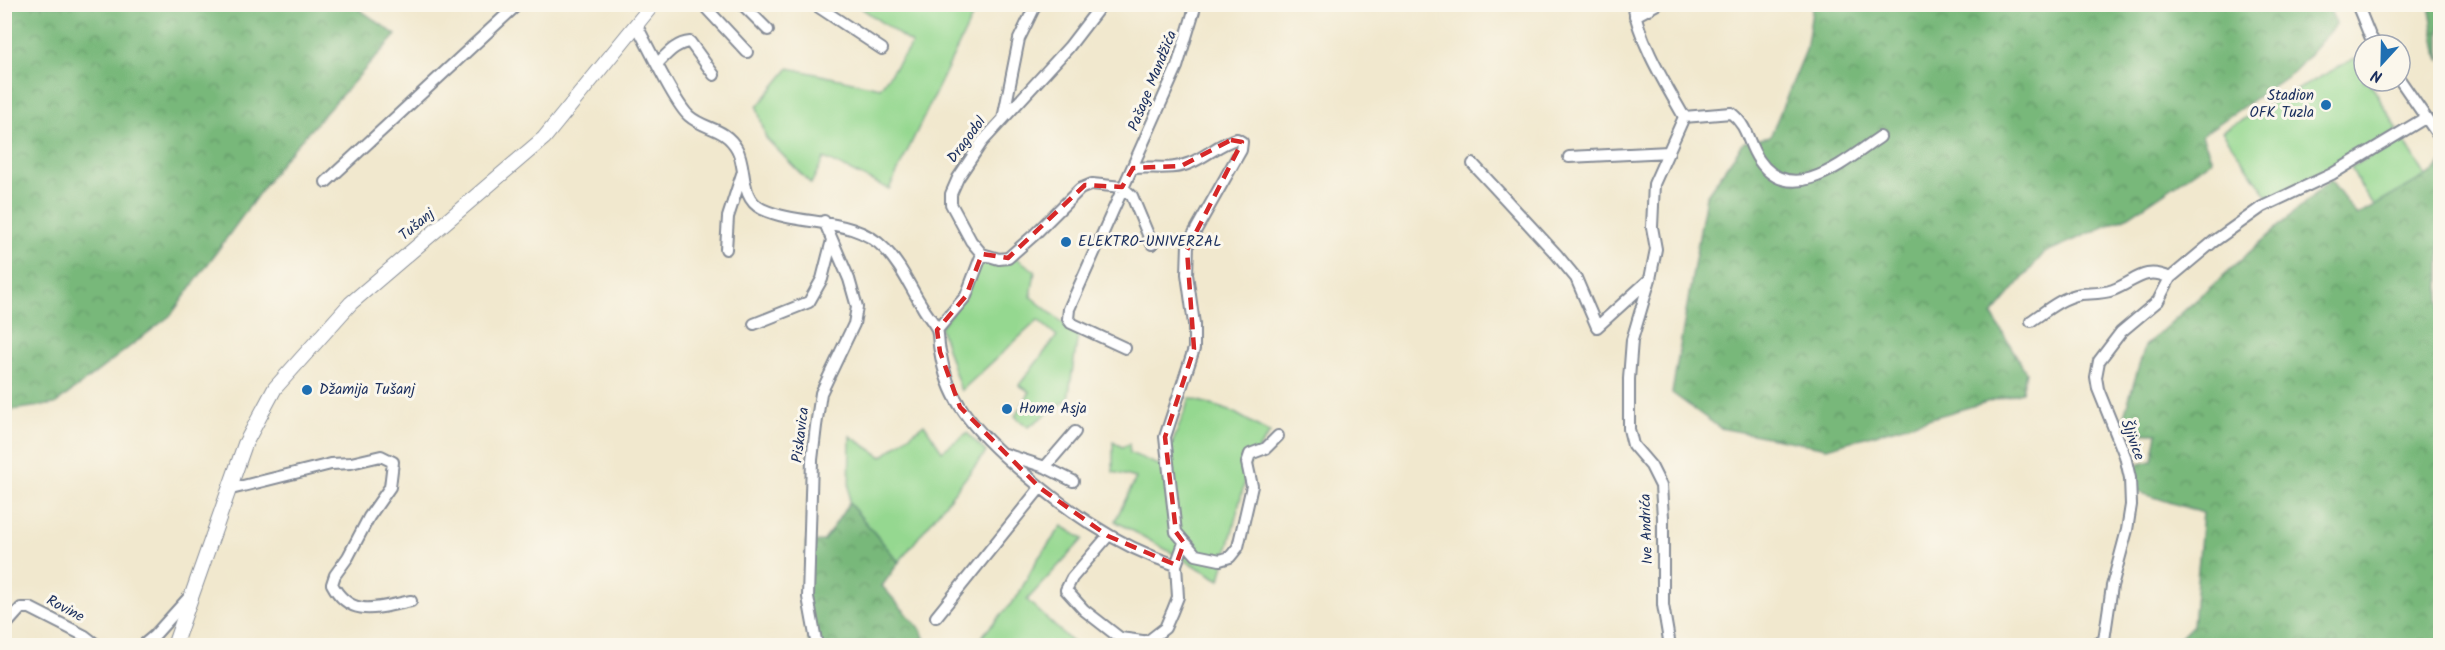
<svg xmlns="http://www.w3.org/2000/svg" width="2445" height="650" font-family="Kalam,sans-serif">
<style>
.green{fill:#95d890;stroke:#588477;stroke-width:1.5}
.forest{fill:url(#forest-crowns);stroke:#4a746c;stroke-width:1.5}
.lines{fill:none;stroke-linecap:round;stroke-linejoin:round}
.minor-casing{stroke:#868c96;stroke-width:14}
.tertiary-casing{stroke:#868c96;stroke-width:16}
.minor{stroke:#fff;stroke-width:10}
.tertiary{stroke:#fff;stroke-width:14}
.marked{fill:none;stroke:#d62828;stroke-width:4.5;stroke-dasharray:12 8;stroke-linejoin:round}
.poi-dot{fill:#1f6fb2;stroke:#fbf7ec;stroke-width:2}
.labels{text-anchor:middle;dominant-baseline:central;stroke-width:6;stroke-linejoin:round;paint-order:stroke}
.street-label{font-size:15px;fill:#1b2f5e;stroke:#fbf7ec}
.poi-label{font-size:15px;fill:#1b2f5e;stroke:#fbf7ec;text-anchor:start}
</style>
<defs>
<pattern id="forest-crowns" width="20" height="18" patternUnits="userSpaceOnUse" patternTransform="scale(1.5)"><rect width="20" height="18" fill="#78b87a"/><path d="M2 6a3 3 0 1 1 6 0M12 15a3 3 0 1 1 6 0" fill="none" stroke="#629667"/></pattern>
</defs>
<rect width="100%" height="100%" fill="#fbf7ec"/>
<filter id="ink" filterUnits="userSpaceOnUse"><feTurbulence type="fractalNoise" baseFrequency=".0167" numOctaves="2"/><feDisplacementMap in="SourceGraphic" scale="12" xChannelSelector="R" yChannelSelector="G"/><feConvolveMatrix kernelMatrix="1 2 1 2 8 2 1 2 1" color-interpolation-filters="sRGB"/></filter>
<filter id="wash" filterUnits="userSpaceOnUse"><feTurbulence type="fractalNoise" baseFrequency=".008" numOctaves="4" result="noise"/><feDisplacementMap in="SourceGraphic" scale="24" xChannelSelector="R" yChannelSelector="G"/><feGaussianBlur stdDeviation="1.35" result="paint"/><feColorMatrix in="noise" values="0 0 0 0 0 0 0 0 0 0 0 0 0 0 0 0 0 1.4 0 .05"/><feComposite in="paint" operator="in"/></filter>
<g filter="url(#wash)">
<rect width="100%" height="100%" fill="#f1e8ce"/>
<path class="green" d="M 857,5 L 978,5 L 889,189 L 824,158 L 811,184 L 766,138 L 757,107 L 789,68 L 880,88 L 912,44 Z
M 2355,58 L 2364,73 L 2364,81 L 2369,81 L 2398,130 L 2269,198 L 2222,131 Z
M 2403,139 L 2440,199 L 2418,270 L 2360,185 L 2351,167 Z
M 1015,257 L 1035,271 L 1031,297 L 1078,335 L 1068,399 L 1028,427 L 1015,416 L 1030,392 L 1019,385 L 1057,336 L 1038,320 L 961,391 L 940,327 L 966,296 L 977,260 Z
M 1190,398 L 1233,412 L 1270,433 L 1250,461 L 1220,580 L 1115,521 L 1136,478 L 1113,472 L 1113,442 L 1122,447 L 1129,444 L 1130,453 L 1163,467 Z
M 924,424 L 942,451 L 967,433 L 986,452 L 899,562 L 849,503 L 850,436 L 882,457 Z
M 1062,526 L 1083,539 L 1027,600 L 1075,645 L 974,645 L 1017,597 L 1037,560 Z"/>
<path class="forest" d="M 4,5 L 353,5 L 396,35 L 283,160 L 171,315 L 55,404 L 5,411 Z
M 1813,5 L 2328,5 L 2336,24 L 2295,71 L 2202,135 L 2212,160 L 2129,216 L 2044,253 L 1992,315 L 2026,372 L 2022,392 L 1827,448 L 1720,428 L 1672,393 L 1706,196 L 1744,142 L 1770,137 L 1806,50 Z
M 2429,5 L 2440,5 L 2440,61 L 2438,57 Z
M 2440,163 L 2440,645 L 2173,645 L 2193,625 L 2203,513 L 2132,490 L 2127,467 L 2152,461 L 2157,433 L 2119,432 L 2145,346 L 2330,180 L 2357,216 L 2436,170 Z
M 849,503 L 899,562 L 882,586 L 921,630 L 927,645 L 812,645 L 809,642 L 806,542 L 824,541 Z"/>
</g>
<g filter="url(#ink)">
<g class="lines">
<g class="minor-casing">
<path id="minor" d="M 706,4 L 707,9 L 747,52
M 742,4 L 768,30
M 814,4 L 882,49
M 1633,4 C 1639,42 1666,85 1684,117
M 2357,4 L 2370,36 L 2376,45
M 1635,16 L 1657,4
M 637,26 C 648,46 675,104 689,116 C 705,130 725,127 737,149 C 747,167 739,198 762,209 C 801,227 854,216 885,249 C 901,265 910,287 922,306 C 926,314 933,321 937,329 C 939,336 938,344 940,351 C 943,369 950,391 960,406 C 973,427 994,447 1012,463 C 1061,506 1113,545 1176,565
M 658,63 C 667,54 676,43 690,42 L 714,75
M 2400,80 L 2440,138
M 1684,117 L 1731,113 C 1749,127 1747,143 1759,160 C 1792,209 1847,159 1880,137
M 1003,119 L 1019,39 L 1036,4
M 1569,157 L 1669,152
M 1473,164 L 1557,255 L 1576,278 L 1597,327 L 1650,279
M 1133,168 C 1152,166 1172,171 1190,163 C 1206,157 1221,142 1237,139 L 1242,142 L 1241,150 L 1188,244 L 1187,274 L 1194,324 L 1194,349 L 1165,437 L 1176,532 L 1196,555 L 1220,560 L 1230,557 L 1238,547 L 1252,486 L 1247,463 L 1250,454 L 1266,448 L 1278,436
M 326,182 L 518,4
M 726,249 L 728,217 L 742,174
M 982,254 L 999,259 L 1008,258 L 1034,235 L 1080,189 L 1092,184 L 1122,187 L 1132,196 L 1152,244
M 2031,321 C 2046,311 2062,297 2081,294 C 2092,293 2102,294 2113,290 C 2136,281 2144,266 2170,278
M 754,324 L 809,302 L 822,279 L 832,240
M 937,330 L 966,296 L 982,254 L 971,241 L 951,204 L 951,194 L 958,178 L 982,142 L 1069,47 L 1102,4
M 1125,348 L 1071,323 L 1068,319 L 1069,309 L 1177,67 L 1196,4
M 1005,454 L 1045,467 L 1073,481
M 1045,467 L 1075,432
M 231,489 L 331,464 L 351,463 L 381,456 L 393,462 L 390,487 L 369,517 L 348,557 L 335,575 L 332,584 C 351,620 379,607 411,601
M 1108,536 L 1072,578 L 1066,590 L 1084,610 L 1120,638 L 1150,642
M 936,617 L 1040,488
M 4,627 L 21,608 L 30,608 L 85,636 L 98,646
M 1143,645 L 1165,628 L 1172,612 L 1178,597 L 1176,565 L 1184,543
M 142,646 L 154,636 L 190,596
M 817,646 L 808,597 L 812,460 L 816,426 L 821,393 L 854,324 L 857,307 L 849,279 L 824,221
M 1670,646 L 1663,605 L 1663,517 L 1661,486 L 1651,466 L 1633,445 L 1629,429 L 1629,379 L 1632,340 L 1650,279 L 1656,249 L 1652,227 L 1654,184 L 1684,117
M 2091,646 L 2104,640
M 2105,646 L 2104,640 L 2112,586 L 2127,530 L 2131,505 L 2130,478 L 2125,456 L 2098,389 L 2096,377 L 2099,361 L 2121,332 L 2158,301 L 2170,278 L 2213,242 L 2262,207 L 2332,174 L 2425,118"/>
</g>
<g class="tertiary-casing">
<path id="tertiary" d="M 174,646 L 245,444 L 275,388 L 351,303 L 544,138 L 653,4"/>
</g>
<use href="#minor" class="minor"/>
<use href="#tertiary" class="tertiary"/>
</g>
</g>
<path class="marked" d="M 1231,140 L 1242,142 L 1187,250 L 1194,349 L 1165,437 L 1176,532 L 1184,543 L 1176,565 L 1108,536 L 1040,488 L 960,407 L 940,352 L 937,330 L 966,296 L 982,254 L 1008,258 L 1085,185 L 1122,187 L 1133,168 L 1181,166 Z"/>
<g class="poi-dot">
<circle cx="2326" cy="105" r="6"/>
<circle cx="1066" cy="242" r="6"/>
<circle cx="307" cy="390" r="6"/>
<circle cx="1007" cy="409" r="6"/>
</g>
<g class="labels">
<g class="street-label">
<text transform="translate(1153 81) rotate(-68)">Pašage Mandžića</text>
<text transform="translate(967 140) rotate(-53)">Dragodol</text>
<text transform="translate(417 225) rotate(-40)">Tušanj</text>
<text transform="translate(801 435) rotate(-83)">Piskavica</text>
<text transform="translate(2132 440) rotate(69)">Šljivice</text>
<text transform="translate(1647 529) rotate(-92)">Ive Andrića</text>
<text transform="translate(65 609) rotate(28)">Rovine</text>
</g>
<g class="poi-label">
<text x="2314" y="96" text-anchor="end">Stadion<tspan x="2314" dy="17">OFK Tuzla</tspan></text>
<text x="1078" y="242">ELEKTRO-UNIVERZAL</text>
<text x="319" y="390">Džamija Tušanj</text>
<text x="1019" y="409">Home Asja</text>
</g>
</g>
<rect width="2445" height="650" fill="none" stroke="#fbf7ec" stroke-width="24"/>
<g transform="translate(2382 63) rotate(202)"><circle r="28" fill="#fbf7ec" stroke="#a1a7b3" stroke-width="1.5"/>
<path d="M0-4.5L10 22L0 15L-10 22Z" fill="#1f6fb2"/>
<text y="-9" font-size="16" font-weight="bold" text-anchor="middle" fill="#1b2f5e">N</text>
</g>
</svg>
